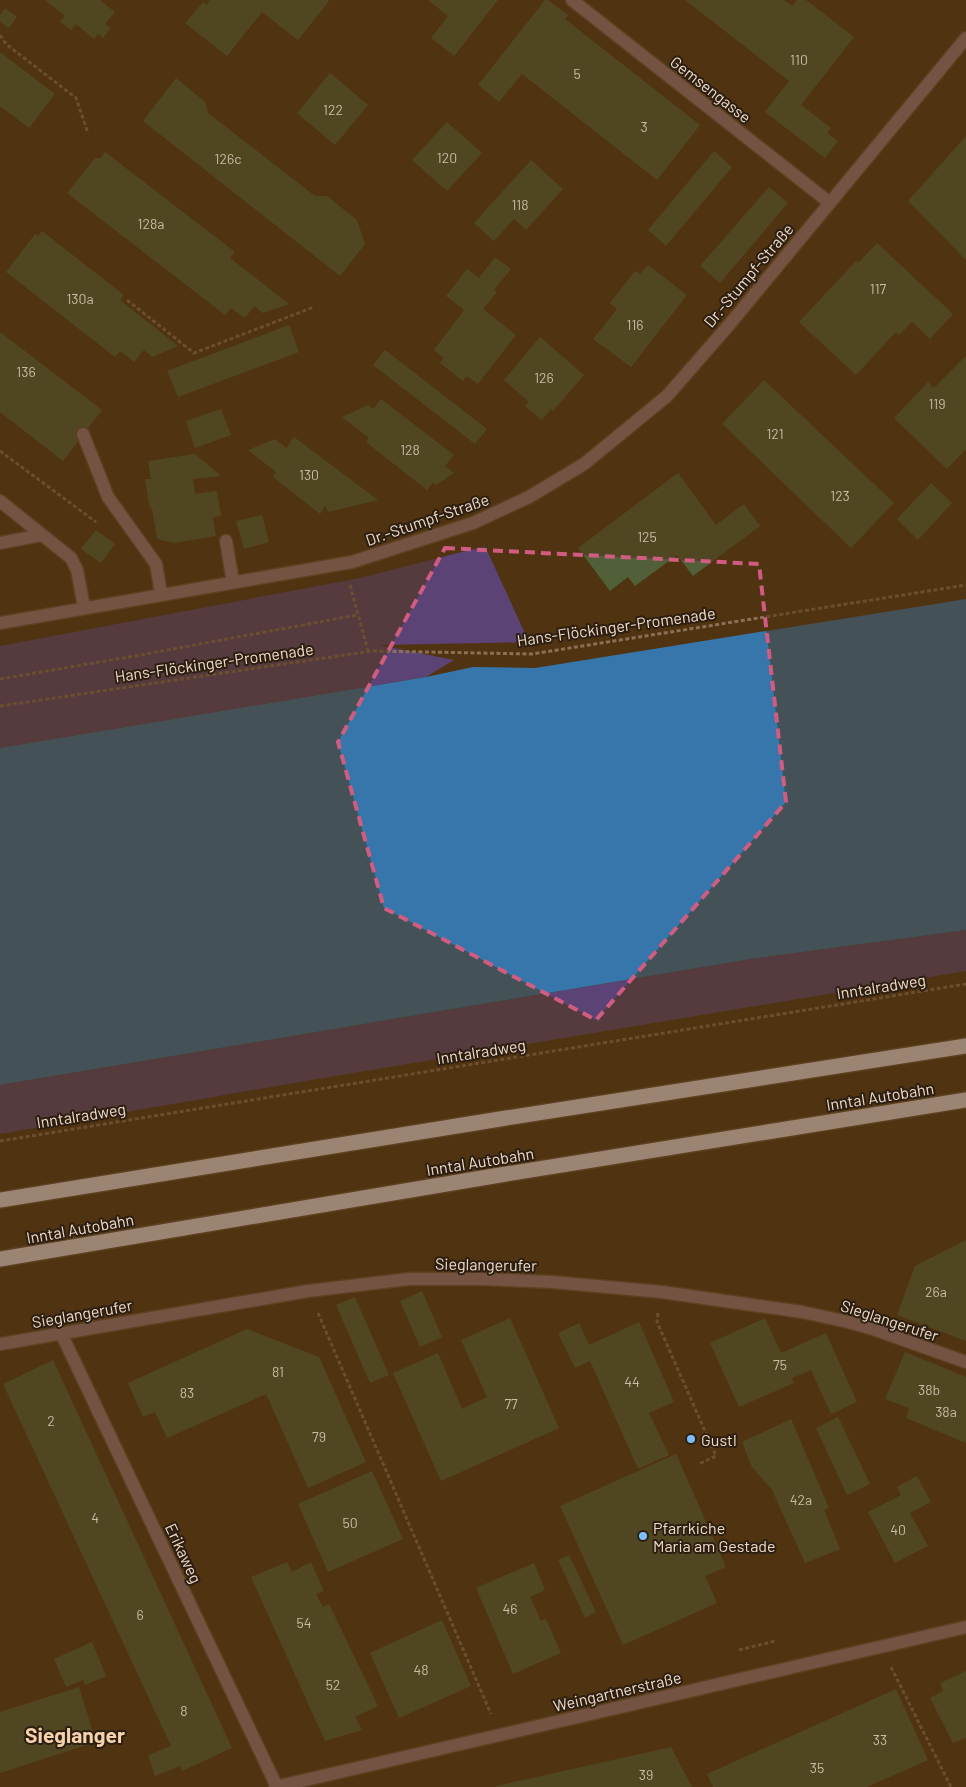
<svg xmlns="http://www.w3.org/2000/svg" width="966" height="1787" font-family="Barlow,sans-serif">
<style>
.green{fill:#5c4375}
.water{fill:#3676aa}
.building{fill:#516038}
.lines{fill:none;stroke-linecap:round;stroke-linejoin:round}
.minor-casing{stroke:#6c5132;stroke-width:15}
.highway-casing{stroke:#6c5132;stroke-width:18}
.path{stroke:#8a7054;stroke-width:3;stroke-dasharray:4 2.5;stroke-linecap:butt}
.minor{stroke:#9f7a81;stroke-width:12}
.highway{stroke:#f9e6ea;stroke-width:15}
.marked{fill:none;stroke:#d15c82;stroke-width:4;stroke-dasharray:10 6;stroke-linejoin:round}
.poi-dot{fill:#7bbef8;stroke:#2c1e10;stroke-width:2}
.labels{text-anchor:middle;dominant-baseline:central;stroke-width:4;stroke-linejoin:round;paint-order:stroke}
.number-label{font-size:14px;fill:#c7bca5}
.street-label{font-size:16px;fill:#eedbc9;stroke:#2c1e10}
.poi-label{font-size:16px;fill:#eedbc9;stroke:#2c1e10;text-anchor:start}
.district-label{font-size:21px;font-weight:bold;fill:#f6d1ad;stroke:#2c1e10}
</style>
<rect width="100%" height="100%" fill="#503311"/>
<path class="green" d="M 485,546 L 529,642 L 379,645 L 454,660 L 426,677 L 0,748 L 0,646 L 360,578 Z
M 966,930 L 966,971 L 317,1079 L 0,1134 L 0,1085 L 751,959 Z"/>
<path class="water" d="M 966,599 L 966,930 L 751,959 L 0,1085 L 0,748 L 426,677 L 473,667 L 535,668 Z"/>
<path class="building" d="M 45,0 L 100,0 L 115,12 L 105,24 L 111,28 L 103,38 L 98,34 L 94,39 L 76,24 L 71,30 L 60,22 L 65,16 Z
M 210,0 L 328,0 L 329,1 L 298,40 L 262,12 L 227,56 L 185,23 L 203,2 L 207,5 Z
M 428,0 L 498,0 L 454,56 L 431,38 L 448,16 Z
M 545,0 L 548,0 L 568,15 L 565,19 L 700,125 L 657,180 L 522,74 L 499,102 L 478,85 Z
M 685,0 L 784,0 L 792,6 L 797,0 L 806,0 L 854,37 L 801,105 L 831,128 L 827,133 L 838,141 L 825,158 L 765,112 L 789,81 Z
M 5,8 L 17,17 L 9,28 L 0,22 L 0,15 Z
M 0,52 L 55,94 L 29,128 L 0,106 Z
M 330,73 L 368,105 L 335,145 L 297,113 Z
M 176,78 L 205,102 L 208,113 L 315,196 L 327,196 L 357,220 L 365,244 L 340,276 L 143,121 Z
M 447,122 L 482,153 L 447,191 L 412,160 Z
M 966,136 L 966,260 L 908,201 Z
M 714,151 L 732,167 L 666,246 L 648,230 Z
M 105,152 L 235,252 L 230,258 L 289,304 L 263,313 L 254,306 L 245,318 L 231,308 L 225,315 L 67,193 L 95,158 L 101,158 Z
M 531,160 L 563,189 L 526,230 L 514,219 L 494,241 L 474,223 Z
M 769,187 L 788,203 L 720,283 L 700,266 Z
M 42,231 L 124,295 L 120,300 L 178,346 L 152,357 L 144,350 L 134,362 L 120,351 L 115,357 L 6,272 L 35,234 L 38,236 Z
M 877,243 L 953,314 L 930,339 L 912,322 L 899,335 L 896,332 L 856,375 L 799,322 L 856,261 L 858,263 Z
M 495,257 L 511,269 L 494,290 L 497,292 L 483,309 L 516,335 L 478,384 L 467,376 L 463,381 L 440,363 L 444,358 L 434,350 L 464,310 L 446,296 L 467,269 L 479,278 Z
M 648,265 L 687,295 L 631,367 L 593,339 L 617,309 L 610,303 L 635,271 L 640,274 Z
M 289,325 L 299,352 L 178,397 L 167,371 Z
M 0,332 L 102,410 L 63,461 L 0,412 Z
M 540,337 L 584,375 L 553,411 L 551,409 L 542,420 L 525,406 L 529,402 L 504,380 Z
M 385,350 L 487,429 L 475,444 L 373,365 Z
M 966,356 L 966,449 L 947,469 L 894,418 L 928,382 L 934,388 Z
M 764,380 L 894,503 L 851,548 L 722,424 Z
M 381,399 L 454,455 L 445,466 L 454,473 L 436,485 L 433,482 L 427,490 L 366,442 L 369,438 L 342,417 L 368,405 L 373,409 Z
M 221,409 L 231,435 L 195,448 L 186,421 Z
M 294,437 L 378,500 L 328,512 L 325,506 L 320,514 L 273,477 L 276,472 L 248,450 L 275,439 L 286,448 Z
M 195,454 L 221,476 L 193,479 L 195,494 L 217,491 L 221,516 L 213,517 L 216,536 L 174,543 L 157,539 L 152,508 L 150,509 L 145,479 L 151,479 L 148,461 Z
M 678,473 L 716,525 L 744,504 L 760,526 L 693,576 L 677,555 L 635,586 L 628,577 L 610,591 L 578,548 Z
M 931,483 L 952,503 L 918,540 L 897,519 Z
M 262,515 L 269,542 L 244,549 L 236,521 Z
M 96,530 L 115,544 L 101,563 L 81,549 Z
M 966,1240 L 966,1341 L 897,1315 L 915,1266 Z
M 422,1291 L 442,1337 L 420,1347 L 400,1301 Z
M 355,1297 L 389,1375 L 370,1383 L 336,1305 Z
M 510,1318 L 559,1428 L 441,1481 L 393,1373 L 438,1353 L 462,1409 L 487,1397 L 461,1340 Z
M 765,1318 L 781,1353 L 826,1333 L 857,1402 L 831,1414 L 811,1370 L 792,1378 L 794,1383 L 739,1407 L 710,1343 Z
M 639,1322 L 674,1402 L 649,1413 L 669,1455 L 638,1469 L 590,1361 L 575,1368 L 558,1333 L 579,1323 L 589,1345 Z
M 247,1329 L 319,1357 L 366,1462 L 308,1488 L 266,1394 L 167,1438 L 155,1412 L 143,1417 L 128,1383 Z
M 905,1352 L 966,1377 L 966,1443 L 906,1418 L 909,1408 L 885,1399 Z
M 53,1360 L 232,1748 L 182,1771 L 180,1766 L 155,1776 L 148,1755 L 171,1746 L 3,1384 Z
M 838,1417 L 870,1484 L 847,1495 L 816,1428 Z
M 791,1419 L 829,1508 L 824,1510 L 840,1549 L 805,1563 L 772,1490 L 752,1467 L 742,1442 Z
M 676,1454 L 726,1567 L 705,1576 L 717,1603 L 623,1645 L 560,1506 Z
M 372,1471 L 403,1539 L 328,1572 L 298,1504 Z
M 917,1476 L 931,1502 L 910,1513 L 928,1546 L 895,1563 L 868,1512 L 901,1495 L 897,1487 Z
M 569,1555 L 596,1612 L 585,1618 L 558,1560 Z
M 287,1562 L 292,1572 L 311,1562 L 324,1591 L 316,1594 L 323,1607 L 329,1604 L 378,1706 L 355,1717 L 362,1730 L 325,1741 L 251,1577 Z
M 534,1563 L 545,1590 L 530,1597 L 541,1621 L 546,1619 L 561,1653 L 513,1674 L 476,1588 Z
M 442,1620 L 471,1686 L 399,1718 L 370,1653 Z
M 92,1642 L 106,1676 L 85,1685 L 83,1680 L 66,1687 L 54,1659 Z
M 966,1671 L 966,1738 L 953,1743 L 930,1698 L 943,1691 L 940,1683 Z
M 79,1687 L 96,1742 L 0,1773 L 0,1712 Z
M 896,1689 L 928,1760 L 867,1787 L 713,1787 L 707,1774 Z
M 671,1747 L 692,1787 L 496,1787 L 496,1786 Z"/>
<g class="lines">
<g class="minor-casing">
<path id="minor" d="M 572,0 L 830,203
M 83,434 L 108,497 L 156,564 L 161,594
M 0,501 L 71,558 L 77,570 L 84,607
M 226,541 L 233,582
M 0,543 L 42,535
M 0,623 L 352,562 L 473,523 L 529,497 L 584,464 L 667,396 L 729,325 L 966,38
M 61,1333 L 277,1787
M 0,1344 L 308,1291 L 409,1279 L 483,1279 L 552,1282 L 662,1292 L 802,1312 L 848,1322 L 873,1329 L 966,1362
M 275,1787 L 966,1627"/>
</g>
<g class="highway-casing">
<path id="highway" d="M 0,1200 L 500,1119 L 966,1046
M 0,1259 L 494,1176 L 966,1100"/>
</g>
<path class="path" d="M 0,35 L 6,44 L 76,98 L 88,133
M 127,300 L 194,353 L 314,307
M 0,451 L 96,522
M 350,585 L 368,651
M 0,679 L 146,654 L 357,615
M 0,706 L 372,651 L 532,654 L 966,585
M 0,1141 L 966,984
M 318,1313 L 491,1714
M 658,1313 L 657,1322 L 716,1456 L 699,1464
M 739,1650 L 775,1641
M 891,1667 L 951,1787"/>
<use href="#minor" class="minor"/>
<use href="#highway" class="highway"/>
</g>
<path d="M0 0H966V1787H0ZM 445,548 L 759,564 L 786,802 L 596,1020 L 384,908 L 338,742 Z" fill="#503311" fill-opacity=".55" fill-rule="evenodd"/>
<path class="marked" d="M 445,548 L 759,564 L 786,802 L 596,1020 L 384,908 L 338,742 Z"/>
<g class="poi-dot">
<circle cx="691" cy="1439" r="5"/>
<circle cx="643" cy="1536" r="5"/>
</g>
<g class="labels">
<g class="number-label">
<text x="799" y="59">110</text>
<text x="577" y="73">5</text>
<text x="333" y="109">122</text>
<text x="644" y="126">3</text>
<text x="447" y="157">120</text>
<text x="228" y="158">126c</text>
<text x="520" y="204">118</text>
<text x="151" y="223">128a</text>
<text x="878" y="288">117</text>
<text x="80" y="298">130a</text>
<text x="635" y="324">116</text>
<text x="26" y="371">136</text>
<text x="544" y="377">126</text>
<text x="937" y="403">119</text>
<text x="775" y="433">121</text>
<text x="410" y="449">128</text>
<text x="309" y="474">130</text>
<text x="840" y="495">123</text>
<text x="647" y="536">125</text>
<text x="936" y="1291">26a</text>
<text x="780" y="1364">75</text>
<text x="278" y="1371">81</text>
<text x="632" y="1381">44</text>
<text x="929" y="1389">38b</text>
<text x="187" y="1392">83</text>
<text x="511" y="1403">77</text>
<text x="946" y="1411">38a</text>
<text x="51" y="1420">2</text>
<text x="319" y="1436">79</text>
<text x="801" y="1499">42a</text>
<text x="95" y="1517">4</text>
<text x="350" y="1522">50</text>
<text x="898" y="1529">40</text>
<text x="510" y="1608">46</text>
<text x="140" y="1614">6</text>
<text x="304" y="1622">54</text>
<text x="421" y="1669">48</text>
<text x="333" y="1684">52</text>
<text x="184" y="1710">8</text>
<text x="880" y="1739">33</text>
<text x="817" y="1767">35</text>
<text x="646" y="1774">39</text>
</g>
<g class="street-label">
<text transform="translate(711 89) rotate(38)">Gemsengasse</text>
<text transform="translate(748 275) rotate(-50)">Dr.-Stumpf-Straße</text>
<text transform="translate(427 519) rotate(-19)">Dr.-Stumpf-Straße</text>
<text transform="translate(616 626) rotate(-8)">Hans-Flöckinger-Promenade</text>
<text transform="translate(214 662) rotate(-8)">Hans-Flöckinger-Promenade</text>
<text transform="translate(881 986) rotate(-9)">Inntalradweg</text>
<text transform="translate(481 1051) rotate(-9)">Inntalradweg</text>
<text transform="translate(880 1096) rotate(-9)">Inntal Autobahn</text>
<text transform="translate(81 1115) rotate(-9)">Inntalradweg</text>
<text transform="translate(480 1161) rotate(-9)">Inntal Autobahn</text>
<text transform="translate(80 1228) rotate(-10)">Inntal Autobahn</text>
<text transform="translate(486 1264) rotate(1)">Sieglangerufer</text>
<text transform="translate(82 1313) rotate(-10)">Sieglangerufer</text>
<text transform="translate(890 1320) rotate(18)">Sieglangerufer</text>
<text transform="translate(184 1553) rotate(65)">Erikaweg</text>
<text transform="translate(617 1691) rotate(-13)">Weingartnerstraße</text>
</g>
<g class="poi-label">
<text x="701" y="1439">Gustl</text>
<text x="653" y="1527">Pfarrkiche<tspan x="653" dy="18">Maria am Gestade</tspan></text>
</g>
<g class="district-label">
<text x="75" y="1734">Sieglanger</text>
</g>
</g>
</svg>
